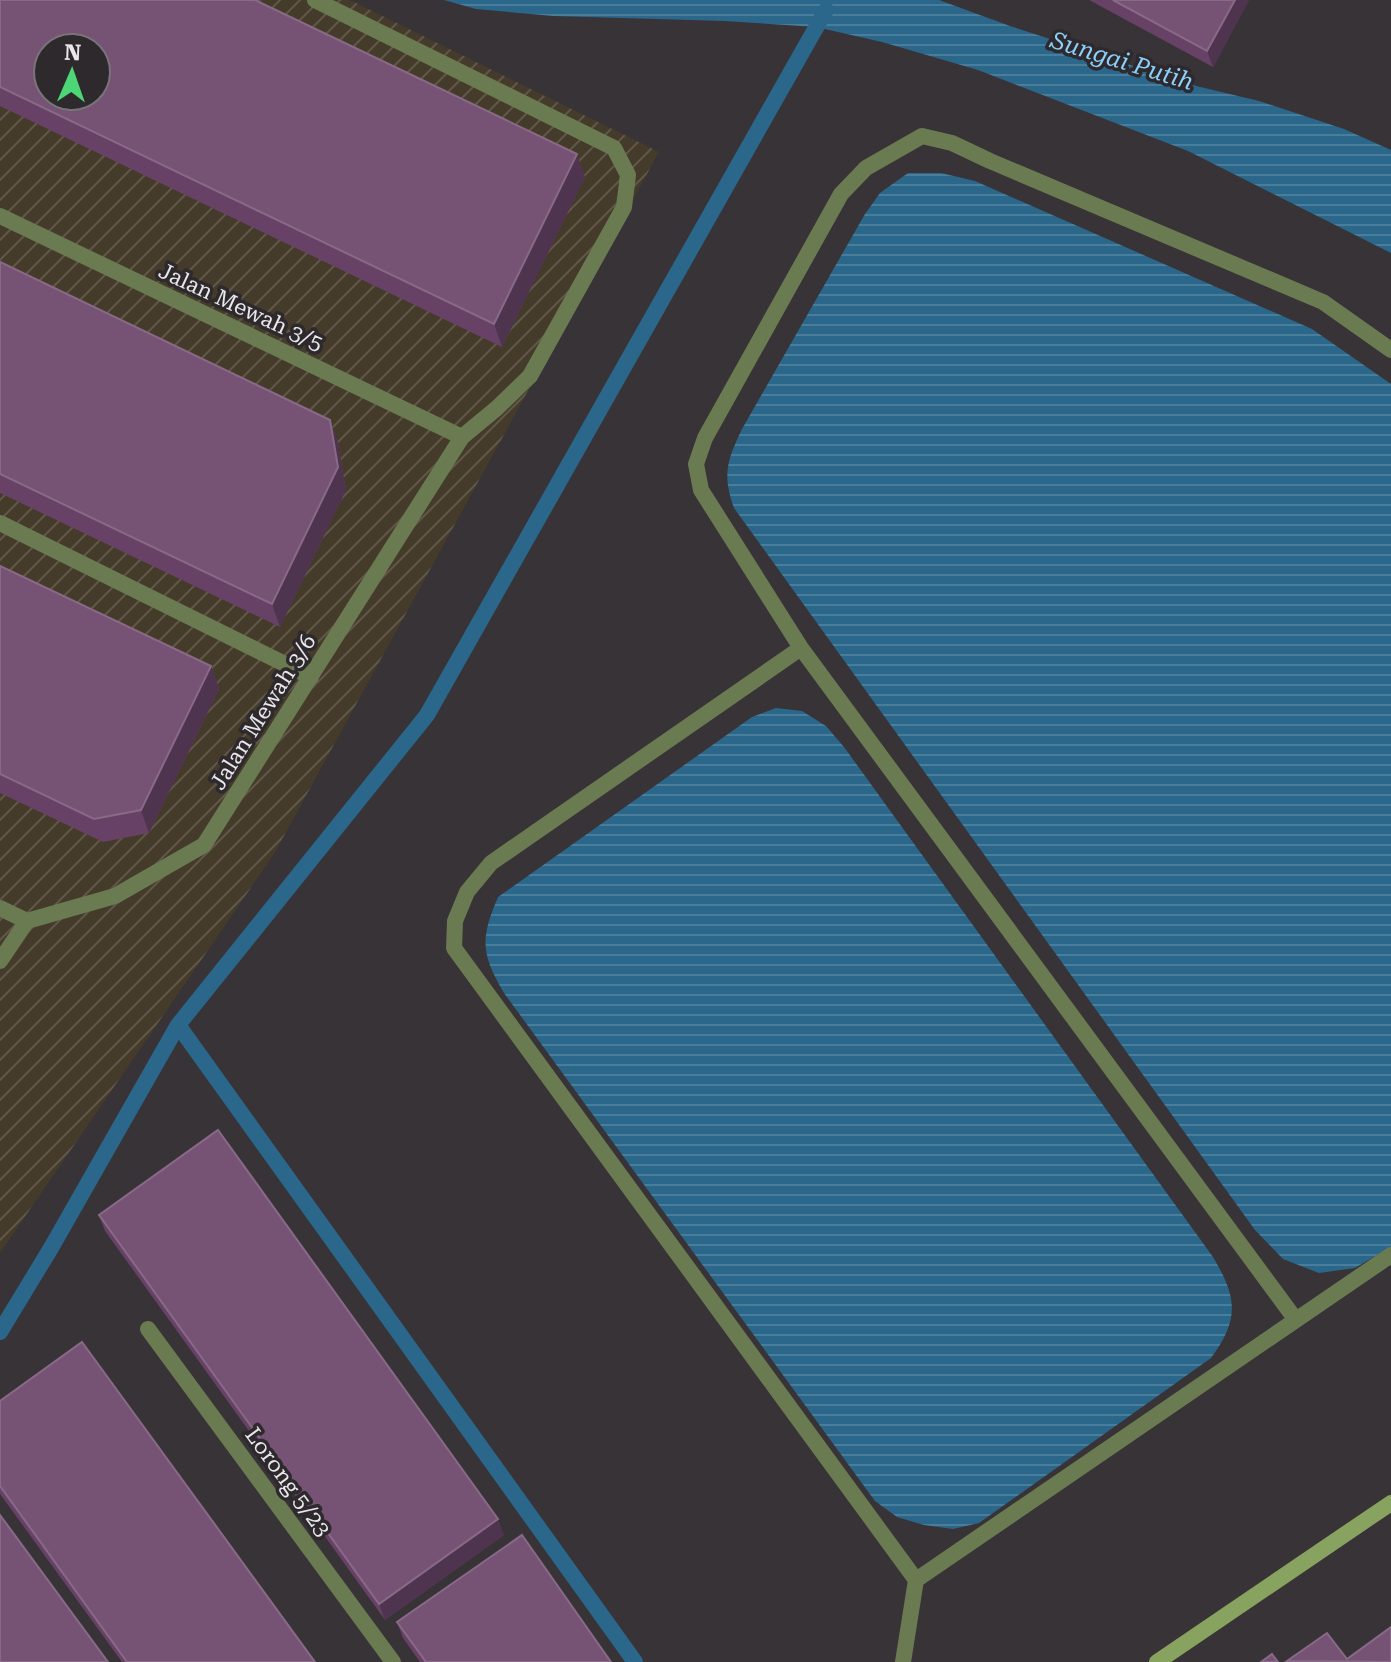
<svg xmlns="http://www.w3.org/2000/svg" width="1391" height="1662" font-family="'Roboto Serif',serif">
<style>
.industrial{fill:url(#industrial-furrows);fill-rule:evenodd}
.water{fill:url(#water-rules)}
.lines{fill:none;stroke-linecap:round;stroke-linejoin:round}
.stream{stroke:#2b678a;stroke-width:16}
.lane{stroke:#6a7b51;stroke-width:16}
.street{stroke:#6a7b51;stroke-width:16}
.secondary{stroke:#88a25f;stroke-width:16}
.wall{fill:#684167}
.shaded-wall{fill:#4e344e}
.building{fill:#765375;stroke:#886a87;stroke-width:2;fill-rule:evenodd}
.labels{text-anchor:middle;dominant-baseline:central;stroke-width:7;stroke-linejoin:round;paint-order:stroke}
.street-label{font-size:22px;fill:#e9e7e9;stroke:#2d292d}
.water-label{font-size:24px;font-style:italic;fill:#8dd0fa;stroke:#2d292d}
</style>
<defs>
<pattern id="industrial-furrows" width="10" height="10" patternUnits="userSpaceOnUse" patternTransform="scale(2)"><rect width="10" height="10" fill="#453b2a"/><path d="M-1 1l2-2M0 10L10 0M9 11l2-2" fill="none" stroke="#605749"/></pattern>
<pattern id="water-rules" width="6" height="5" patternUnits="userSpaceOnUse" patternTransform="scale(2)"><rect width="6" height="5" fill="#2b678a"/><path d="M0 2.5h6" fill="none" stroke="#4a7d9a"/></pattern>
</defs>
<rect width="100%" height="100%" fill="#373337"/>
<path class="industrial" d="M 0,0 L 350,0 L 659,152 L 274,854 L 0,1253 ZM 48,48 L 96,48 L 96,96 L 48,96 Z"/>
<path class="water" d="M 444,0 L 939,0 L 1010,26 L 1192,85 L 1259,101 L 1344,129 L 1391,150 L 1391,253 L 1188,151 L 978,70 L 882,42 L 816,27 L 725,21 L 553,16 L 476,9 Z
M 908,173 L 941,173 L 975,181 L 1312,329 L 1391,384 L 1391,1247 L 1355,1268 L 1319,1273 L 1283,1259 L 1255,1230 L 734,508 C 722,474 727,461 742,429 L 865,214 L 880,193 Z
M 776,708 L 802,711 L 826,726 L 844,747 L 1213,1257 C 1237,1297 1240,1319 1211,1358 L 979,1523 L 953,1529 L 924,1525 L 897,1517 L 875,1501 L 504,993 C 481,954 480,939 498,897 L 752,717 Z"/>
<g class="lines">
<path class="stream" d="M 178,1025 L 635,1662
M 0,1332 L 51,1248 L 178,1025 L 427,715 L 826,10"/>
<path class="lane" d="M 0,216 L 462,437
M 0,523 L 311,677
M 801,648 L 491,863 L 467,892 L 455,921 L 454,948 L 916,1580 L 903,1662
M 0,908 L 27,921
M 27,921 L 115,896 L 204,845 L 462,437 L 497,408 L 530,376 L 624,207 L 628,175 L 614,148 L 315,0
M 0,961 L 27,921
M 1296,1320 L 801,648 L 701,490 L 696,464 L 705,438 L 841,194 L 866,168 L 922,136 L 952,143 L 990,161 L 1323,302 L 1391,350
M 916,1580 L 1391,1255"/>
<path class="street" d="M 148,1329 L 393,1662"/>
<path class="secondary" d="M 1157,1662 L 1391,1503"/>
</g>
<path class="wall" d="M 0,0 L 585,177 L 502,347 L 0,106 Z
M 1089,0 L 1249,0 L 1213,67 Z
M 0,262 L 330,420 L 338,443 L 346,490 L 280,627 L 0,493 Z
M 0,566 L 211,666 L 219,689 L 149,833 L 103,842 L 0,793 Z
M 99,1215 L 504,1535 L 385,1620 L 105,1231 Z
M 0,1401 L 315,1662 L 122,1662 L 0,1494 Z
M 397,1622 L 611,1662 L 420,1662 L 403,1638 Z"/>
<path class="shaded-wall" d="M 1235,0 L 1249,0 L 1213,67 L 1207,51 Z
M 577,154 L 585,177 L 502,347 L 494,324 Z
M 330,420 L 338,443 L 346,490 L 280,627 L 272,604 Z
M 211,666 L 219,689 L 149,833 L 141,810 Z
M 498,1519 L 504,1535 L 385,1620 L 379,1604 Z"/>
<path class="building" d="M 0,0 L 255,0 L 577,154 L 494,324 L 0,87 ZM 48,48 L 96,48 L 96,96 L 48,96 Z
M 1113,0 L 1235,0 L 1207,51 Z
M 0,262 L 330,420 L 338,467 L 272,604 L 0,474 Z
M 0,566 L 211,666 L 141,810 L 94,819 L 0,774 Z
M 218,1130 L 498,1519 L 379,1604 L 99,1215 Z
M 82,1342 L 315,1662 L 127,1662 L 0,1486 L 0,1401 Z
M 0,1515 L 108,1662 L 0,1662 Z
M 522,1535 L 611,1662 L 426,1662 L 397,1622 Z
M 1391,1627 L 1391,1662 L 1287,1661 L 1327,1633 L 1347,1659 Z
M 1272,1654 L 1278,1662 L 1261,1662 Z"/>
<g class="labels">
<g class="street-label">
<text transform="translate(241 307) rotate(25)">Jalan Mewah 3/5</text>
<text transform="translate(263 712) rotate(-58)">Jalan Mewah 3/6</text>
<text transform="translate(288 1482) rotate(54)">Lorong 5/23</text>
</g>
<g class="water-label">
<text transform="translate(1122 61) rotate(17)">Sungai Putih</text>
</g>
</g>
<g transform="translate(72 72) rotate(2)"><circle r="38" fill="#2d292d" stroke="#787578" stroke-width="2"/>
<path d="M0-6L14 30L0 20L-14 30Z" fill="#4dd676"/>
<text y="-12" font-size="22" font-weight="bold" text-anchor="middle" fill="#e9e7e9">N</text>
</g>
</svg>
